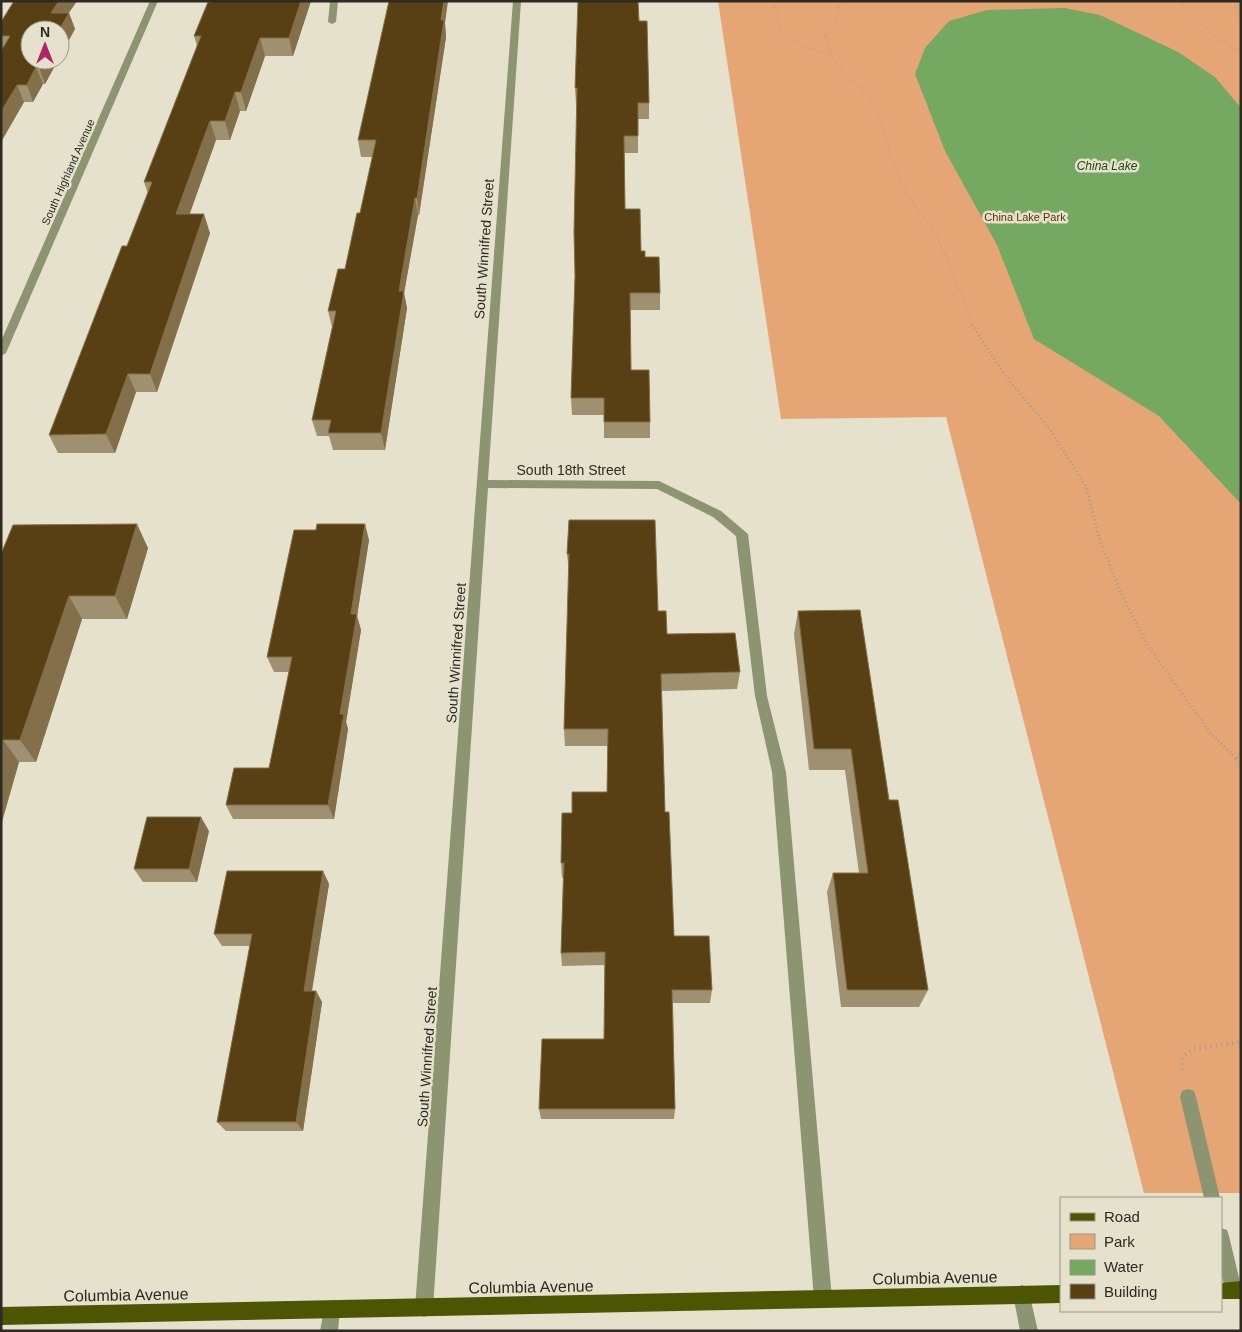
<svg xmlns="http://www.w3.org/2000/svg" width="1242" height="1332" font-family="Arial,sans-serif">
<style>
.green{fill:#e6a574}
.water{fill:#75a860}
.lines{fill:none;stroke-linecap:round;stroke-linejoin:round}
.path-far2{stroke:#a39f8f;stroke-width:2;stroke-dasharray:0.5 2.5;stroke-linecap:butt}
.path-far1{stroke:#a39f8f;stroke-width:3;stroke-dasharray:1 3;stroke-linecap:butt}
.path{stroke:#a39f8f;stroke-width:4;stroke-dasharray:1 4.5;stroke-linecap:butt}
.service{fill:#8d9471;fill-rule:evenodd}
.minor{fill:#8d9471;fill-rule:evenodd}
.primary{fill:#4b5502;fill-rule:evenodd}
.wall{fill:#9f9070}
.shaded-wall{fill:#83704b}
.building{fill:#594014;stroke:#83704b}
.labels{text-anchor:middle;dominant-baseline:central;stroke-width:5;stroke-linejoin:round;paint-order:stroke}
.far-street-label{font-size:11px;fill:#2c2a23;stroke:#e5e1cc}
.far-park-label{font-size:11px;fill:#613203;stroke:#e5e1cc}
.far-water-label{font-size:12px;font-style:italic;fill:#244614;stroke:#e5e1cc}
.street-label{font-size:14px;fill:#2c2a23;stroke:#e5e1cc}
.near-street-label{font-size:16px;fill:#2c2a23;stroke:#e5e1cc}
</style>
<rect width="100%" height="100%" fill="#e5e1cc"/>
<path class="green" d="M 718,1 L 1241,1 L 1241,1193 L 1144,1193 L 946,417 L 781,419 Z"/>
<path class="water" d="M 1065,8 L 1100,15 L 1178,52 L 1215,77 L 1241,108 L 1241,504 L 1159,416 L 1034,339 L 997,245 L 945,151 L 915,74 L 925,48 L 949,21 L 987,10 Z"/>
<g class="lines">
<path class="path-far2" d="M 774,1 C 776,9 776,17 779,25 C 787,43 812,49 830,54
M 840,1 L 836,23 L 825,36 L 830,54 L 847,78 L 868,94 L 882,122 L 890,155 L 906,193 L 935,233 L 960,290 L 972,327
M 1179,1 L 1216,38 L 1241,53
M 1235,1 L 1241,23"/>
<path class="path-far1" d="M 972,325 L 1005,375 L 1051,431 L 1086,486 L 1099,538 L 1120,591 L 1147,644 L 1210,733 L 1237,759"/>
<path class="path" d="M 1236,758 L 1241,763
M 1182,1070 L 1183,1056 L 1193,1049 L 1241,1042"/>
<path class="service" d="M 330,1 L 338,1 L 336,22 L 332,24 L 328,22 Z
M 659,481 L 721,511 L 748,534 L 767,696 L 786,772 L 832,1299 L 829,1305 L 823,1308 L 817,1305 L 814,1299 L 772,772 L 755,696 L 736,536 L 713,517 L 655,488 L 653,485 L 655,482 Z"/>
<path class="minor" d="M 150,1 L 158,1 L 6,353 L 1,356 L 1,341 Z
M 513,1 L 521,1 L 488,480 L 659,481 L 665,485 L 659,489 L 488,488 L 433,1308 L 430,1314 L 424,1317 L 418,1314 L 415,1308 Z
M 1188,1089 L 1194,1091 L 1196,1097 L 1220,1198 L 1204,1198 L 1180,1097 L 1182,1091 Z
M 1221,1228 L 1227,1230 L 1229,1236 L 1241,1286 L 1239,1296 L 1233,1299 L 1227,1296 L 1221,1273 Z
M 1022,1285 L 1028,1288 L 1038,1331 L 1020,1331 L 1013,1294 L 1016,1288 Z
M 331,1301 L 337,1304 L 340,1310 L 338,1331 L 320,1331 L 325,1304 Z"/>
<path class="primary" d="M 1241,1281 L 1241,1299 L 1221,1299 L 1221,1283 Z
M 1061,1285 L 1061,1303 L 1,1325 L 1,1307 Z"/>
</g>
<path class="wall" d="M 77,1 L 69,13 L 75,29 L 45,84 L 43,84 L 33,102 L 24,102 L 1,142 L 1,22 Z
M 311,1 L 293,56 L 265,56 L 246,111 L 240,111 L 230,140 L 216,140 L 189,214 L 210,233 L 157,392 L 136,392 L 115,453 L 58,453 L 49,435 L 127,246 L 148,194 L 144,182 L 197,46 L 194,36 Z
M 639,21 L 649,103 L 649,119 L 638,119 L 638,153 L 624,153 L 625,209 L 641,251 L 645,257 L 660,293 L 660,310 L 630,310 L 631,370 L 650,422 L 650,438 L 604,438 L 604,415 L 572,415 L 571,398 L 575,276 L 577,104 L 576,104 L 575,88 Z
M 445,23 L 446,37 L 419,215 L 418,215 L 404,293 L 407,308 L 385,450 L 333,450 L 329,436 L 317,436 L 312,420 L 332,327 L 328,311 L 345,269 L 360,213 L 373,157 L 361,157 L 358,140 Z
M 569,520 L 658,611 L 667,634 L 740,672 L 737,689 L 662,691 L 665,812 L 674,936 L 712,990 L 710,1003 L 673,1003 L 675,1109 L 674,1119 L 541,1119 L 539,1109 L 604,1039 L 605,965 L 562,966 L 561,953 L 563,878 L 562,878 L 561,863 L 572,813 L 607,792 L 608,746 L 565,746 L 564,729 L 569,572 L 567,554 Z
M 369,540 L 357,616 L 361,630 L 346,722 L 348,729 L 334,819 L 233,819 L 226,805 L 269,768 L 289,672 L 274,672 L 267,657 Z
M 148,548 L 127,619 L 82,619 L 36,762 L 19,762 L 1,825 L 1,554 Z
M 798,611 L 889,800 L 928,990 L 919,1007 L 841,1007 L 827,892 L 833,873 L 859,873 L 845,770 L 809,770 L 794,634 Z
M 209,831 L 197,882 L 143,882 L 134,869 Z
M 323,871 L 329,884 L 312,991 L 316,991 L 322,1002 L 303,1131 L 226,1131 L 217,1122 L 250,946 L 222,946 L 214,934 Z"/>
<path class="shaded-wall" d="M 59,1 L 77,1 L 57,29 L 51,13 Z
M 301,1 L 311,1 L 293,56 L 289,38 Z
M 444,1 L 448,1 L 445,23 L 446,37 L 419,215 L 417,198 Z
M 69,13 L 75,29 L 60,56 L 60,30 L 59,30 Z
M 260,38 L 265,56 L 246,111 L 241,92 Z
M 43,60 L 58,60 L 45,84 L 39,67 Z
M 36,67 L 43,84 L 33,102 L 27,85 Z
M 17,85 L 24,102 L 1,142 L 1,112 Z
M 235,92 L 240,111 L 230,140 L 225,121 Z
M 210,121 L 216,140 L 183,233 L 176,214 Z
M 415,198 L 418,215 L 404,293 L 407,308 L 385,450 L 381,433 L 399,291 Z
M 204,214 L 210,233 L 157,392 L 150,374 Z
M 128,374 L 136,392 L 115,453 L 106,434 Z
M 137,524 L 148,548 L 127,619 L 115,596 Z
M 365,524 L 369,540 L 357,616 L 361,630 L 346,722 L 348,729 L 334,819 L 328,805 L 340,714 L 351,614 Z
M 69,596 L 82,619 L 36,762 L 20,740 Z
M 3,740 L 19,762 L 1,825 L 1,745 Z
M 201,817 L 209,831 L 197,882 L 189,869 Z
M 323,871 L 329,884 L 310,1002 L 304,991 Z
M 316,991 L 322,1002 L 303,1131 L 296,1122 Z"/>
<path class="building" d="M 14,1 L 59,1 L 51,13 L 69,13 L 59,30 L 30,30 L 30,60 L 43,60 L 39,67 L 36,67 L 27,85 L 17,85 L 1,112 L 1,51 L 10,36 L 1,36 L 1,22 Z
M 212,1 L 301,1 L 289,38 L 260,38 L 241,92 L 235,92 L 225,121 L 210,121 L 176,214 L 204,214 L 150,374 L 128,374 L 106,434 L 49,435 L 122,246 L 127,246 L 152,182 L 144,182 L 201,36 L 194,36 L 208,2 L 212,2 Z
M 389,1 L 444,1 L 441,20 L 444,20 L 417,198 L 415,198 L 399,291 L 404,291 L 381,433 L 328,433 L 331,420 L 312,420 L 336,311 L 328,311 L 338,269 L 345,269 L 357,213 L 360,213 L 376,140 L 358,140 Z
M 578,1 L 638,1 L 639,21 L 647,21 L 649,103 L 638,103 L 638,136 L 624,136 L 625,209 L 640,209 L 641,251 L 645,251 L 645,257 L 659,257 L 660,293 L 630,293 L 631,370 L 649,370 L 650,422 L 604,422 L 604,398 L 571,398 L 575,276 L 574,232 L 577,88 L 575,88 Z
M 569,520 L 655,520 L 658,611 L 666,611 L 667,634 L 735,633 L 740,672 L 661,674 L 665,812 L 669,812 L 674,936 L 709,936 L 712,990 L 672,990 L 675,1109 L 539,1109 L 542,1039 L 604,1039 L 605,952 L 561,953 L 564,863 L 561,863 L 562,813 L 572,813 L 572,792 L 607,792 L 608,729 L 564,729 L 569,554 L 567,554 Z
M 137,524 L 115,596 L 69,596 L 20,740 L 3,740 L 1,745 L 1,554 L 13,525 Z
M 317,524 L 365,524 L 351,614 L 357,614 L 340,714 L 344,714 L 328,805 L 226,805 L 234,768 L 269,768 L 292,657 L 267,657 L 294,530 L 316,530 Z
M 860,610 L 889,800 L 898,800 L 928,990 L 847,990 L 833,873 L 868,873 L 851,749 L 814,749 L 798,611 Z
M 147,817 L 201,817 L 189,869 L 134,869 Z
M 227,871 L 323,871 L 304,991 L 316,991 L 296,1122 L 217,1122 L 252,934 L 214,934 Z"/>
<g class="labels">
<g class="far-street-label">
<text transform="translate(68 172) rotate(-66)">South Highland Avenue</text>
</g>
<g class="far-park-label">
<text x="1025" y="217">China Lake Park</text>
</g>
<g class="far-water-label">
<text x="1107" y="166">China Lake</text>
</g>
<g class="street-label">
<text transform="translate(484 249) rotate(-86)">South Winnifred Street</text>
<text x="571" y="470">South 18th Street</text>
<text transform="translate(456 653) rotate(-86)">South Winnifred Street</text>
<text transform="translate(427 1057) rotate(-86)">South Winnifred Street</text>
</g>
<g class="near-street-label">
<text transform="translate(935 1278) rotate(-1)">Columbia Avenue</text>
<text transform="translate(531 1287) rotate(-1)">Columbia Avenue</text>
<text transform="translate(126 1295) rotate(-1)">Columbia Avenue</text>
</g>
</g>
<rect width="1242" height="1332" fill="none" stroke="#2c2a23" stroke-width="5"/>
<rect x="1060" y="1197" width="162" height="115" fill="#e5e1cc" stroke="#9b9888"/>
<rect x="1070" y="1213" width="25" height="8" fill="#4b5502" stroke="#9b9888"/>
<text x="1104" y="1222" font-size="15" fill="#2c2a23">Road</text>
<rect x="1070" y="1234" width="25" height="15" fill="#e6a574" stroke="#9b9888"/>
<text x="1104" y="1247" font-size="15" fill="#2c2a23">Park</text>
<rect x="1070" y="1260" width="25" height="15" fill="#75a860" stroke="#9b9888"/>
<text x="1104" y="1272" font-size="15" fill="#2c2a23">Water</text>
<rect x="1070" y="1284" width="25" height="15" fill="#594014" stroke="#9b9888"/>
<text x="1104" y="1297" font-size="15" fill="#2c2a23">Building</text>
<g transform="translate(45 45)"><circle r="24" fill="#e5e1cc" stroke="#9b9888"/>
<path d="M0-4L9 19L0 12L-9 19Z" fill="#af2565"/>
<text y="-8" font-size="14" font-weight="bold" text-anchor="middle" fill="#2c2a23">N</text>
</g>
</svg>
